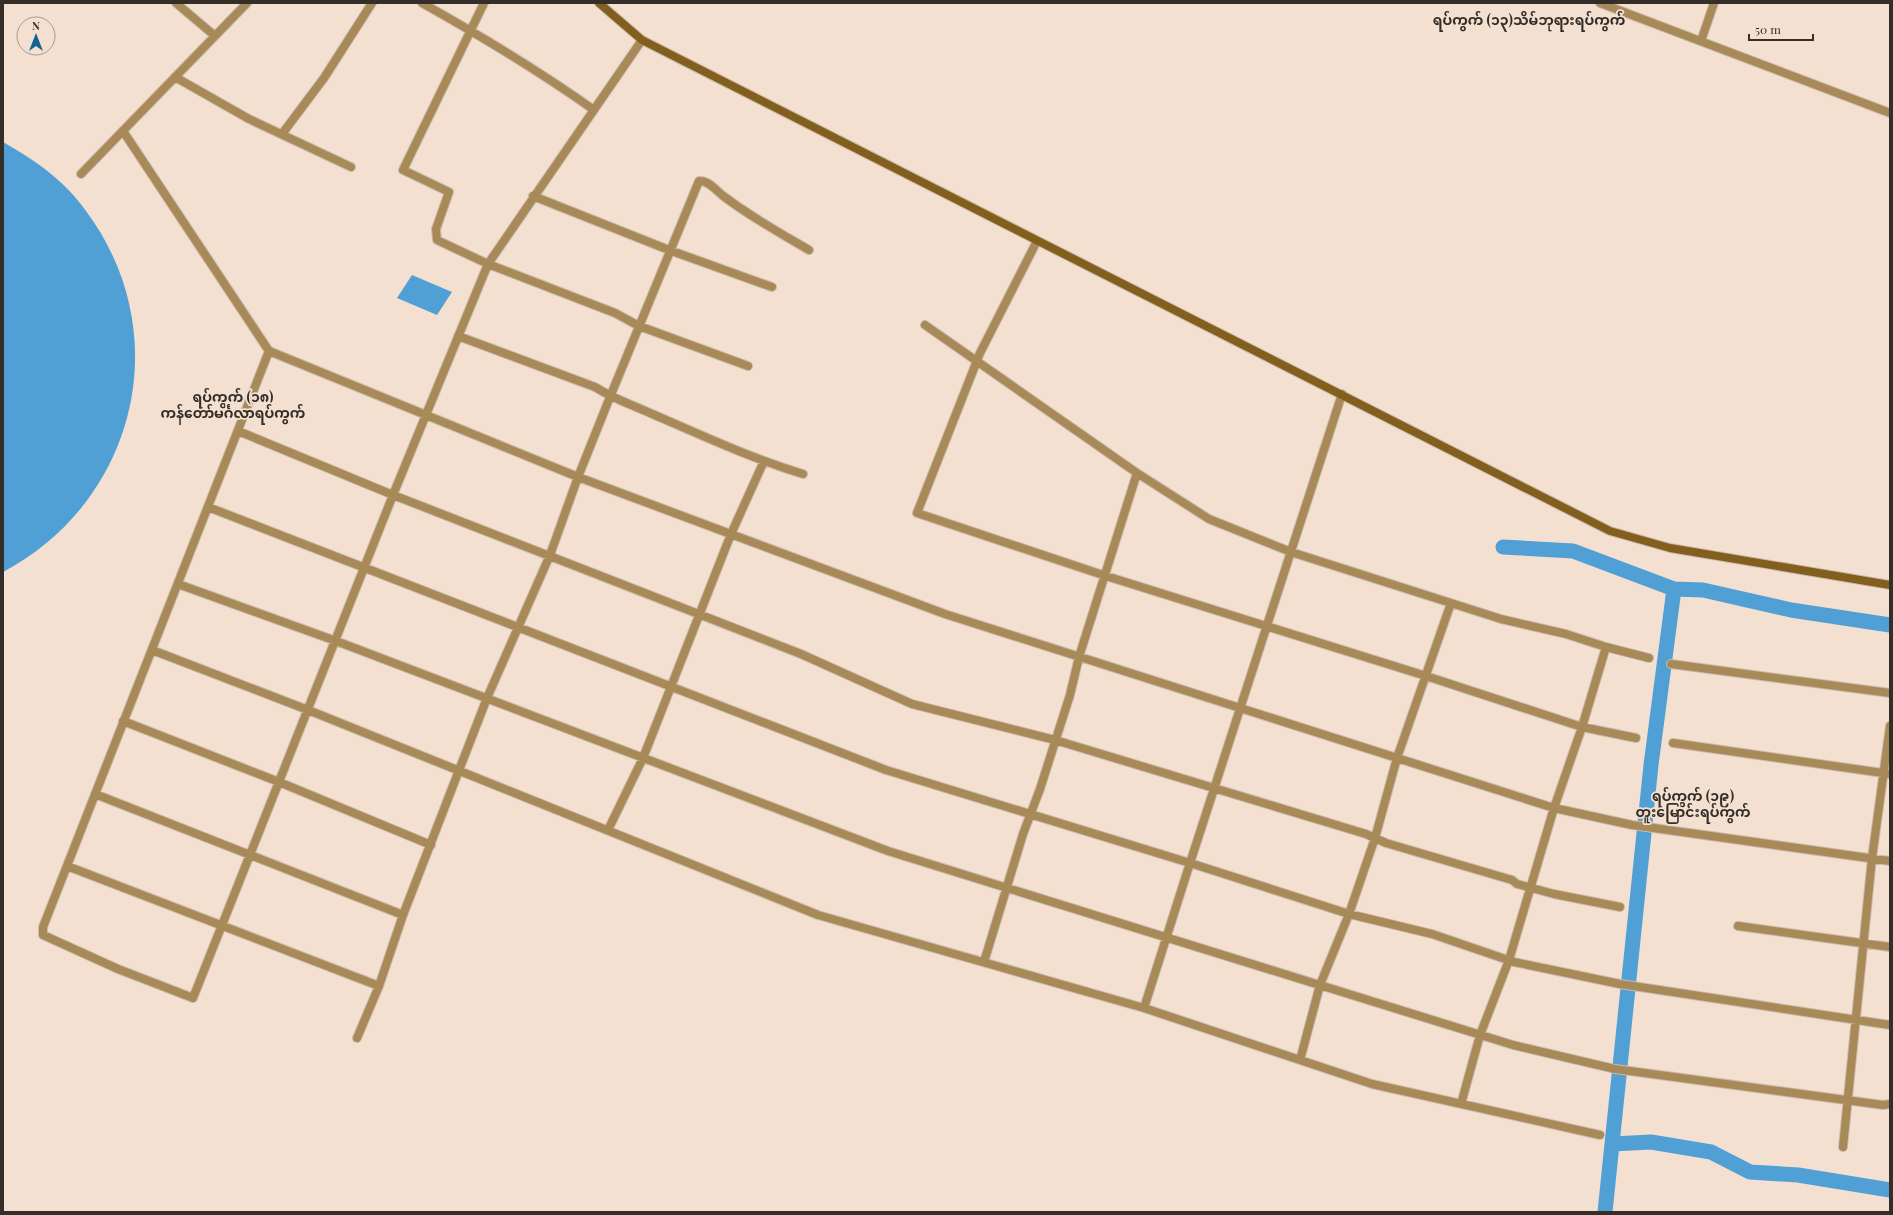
<svg xmlns="http://www.w3.org/2000/svg" width="1893" height="1215" font-family="'Playfair Display','Noto Sans Myanmar',serif">
<style>
.water{fill:#50a0d5}
.lines{fill:none;stroke-linecap:round;stroke-linejoin:round}
.river{stroke:#50a0d5;stroke-width:15}
.street-casing{stroke:#cdbcaf;stroke-width:10}
.secondary-casing{stroke:#cdbcaf;stroke-width:10}
.street{stroke:#a78a57;stroke-width:8}
.secondary{stroke:#825f1c;stroke-width:8}
.labels{text-anchor:middle;dominant-baseline:central;stroke-width:3.5;stroke-linejoin:round;paint-order:stroke}
.quarter-label{font-size:14px;font-weight:bold;fill:#352e28;stroke:#f3e0d1}
</style>
<rect width="100%" height="100%" fill="#f3e0d1"/>
<path class="water" d="M 3,142 C 35,160 65,181 86,211 C 177,333 137,501 3,572 Z
M 412,275 L 452,292 L 437,315 L 397,298 Z"/>
<g class="lines">
<path class="river" d="M 1503,547 L 1573,551 L 1674,589 L 1703,590 L 1791,610 L 1890,625
M 1612,1144 L 1651,1142 L 1711,1152 L 1750,1172 L 1798,1175 L 1890,1190
M 1605,1212 L 1651,765 L 1674,589"/>
<g class="street-casing">
<path id="street" d="M 176,3 L 215,36
M 422,3 C 481,36 539,71 594,110
M 484,3 L 403,170 L 449,192 L 436,229 L 437,240 L 488,264 L 615,313 L 639,326 L 748,366
M 1600,3 L 1890,113
M 1701,41 L 1714,3
M 175,77 L 249,119 L 351,167
M 123,131 L 269,351 L 578,477 L 945,614 L 1554,808 L 1632,825 L 1890,861
M 282,134 L 324,78 L 372,3
M 81,174 L 247,3
M 533,196 L 669,250 L 772,287
M 1037,241 L 980,353 L 917,513 L 1106,576 L 1426,676 L 1582,727 L 1636,738
M 925,325 L 1137,473 L 1209,519 L 1291,552 L 1501,619 L 1566,634 L 1606,647 L 1649,658
M 458,336 L 595,387 C 614,399 630,404 650,413 C 701,435 750,458 803,474
M 269,351 L 43,927 L 43,935 L 118,969 L 193,998 L 393,495 L 488,264 L 642,40
M 238,431 L 393,495 L 801,654 L 912,704 L 1055,740 L 1366,834 L 1386,843 L 1512,880 L 1517,884 L 1554,894 L 1620,907
M 208,507 L 886,770 L 1190,863 L 1349,914 L 1432,934 L 1514,962 L 1620,984 L 1890,1025
M 178,584 L 336,641 L 888,851 L 1513,1045 L 1615,1069 L 1883,1105 L 1890,1104
M 152,650 L 308,710 L 818,915 L 1144,1008 L 1372,1084 L 1600,1135
M 1671,664 L 1890,693
M 123,721 L 279,782 L 431,845
M 1673,743 L 1890,774
M 95,794 L 403,915
M 608,830 L 643,758 L 731,534 L 764,461
M 67,866 L 379,986
M 1738,926 L 1890,947
M 984,962 L 1023,834 L 1040,789 L 1070,695 L 1079,657 L 1137,473
M 1144,1008 L 1190,863 L 1342,394
M 357,1038 L 379,986 L 403,915 L 487,698 L 550,555 L 578,477 L 610,397 L 699,181 C 708,180 716,190 722,195 C 749,216 780,233 809,250
M 1300,1060 L 1320,985 L 1349,914 L 1375,838 L 1397,758 L 1451,603
M 1461,1104 L 1480,1035 L 1509,960 L 1554,808 L 1582,727 L 1606,647
M 1843,1147 L 1872,858 L 1890,726"/>
</g>
<g class="secondary-casing">
<path id="secondary" d="M 599,3 L 642,40 L 1610,531 L 1670,548 L 1890,585"/>
</g>
<use href="#street" class="street"/>
<use href="#secondary" class="secondary"/>
</g>
<g class="labels">
<g class="quarter-label">
<text x="1529" y="19">ရပ်ကွက် (၁၃)သိမ်ဘုရားရပ်ကွက်</text>
<text x="233" y="396">ရပ်ကွက် (၁၈)<tspan x="233" dy="16">ကန်တော်မင်္ဂလာရပ်ကွက်</tspan></text>
<text x="1693" y="795">ရပ်ကွက် (၁၉)<tspan x="1693" dy="16">တူးမြောင်းရပ်ကွက်</tspan></text>
</g>
</g>
<rect width="1893" height="1215" fill="none" stroke="#352e28" stroke-width="8"/>
<g transform="translate(36 36)"><circle r="19" fill="#f3e0d1" stroke="#a7998d"/>
<path d="M0-3L7 15L0 10L-7 15Z" fill="#126294"/>
<text y="-6" font-size="11" font-weight="bold" text-anchor="middle" fill="#352e28">N</text>
</g>
<path d="M1749 34v6h64v-6" fill="none" stroke="#352e28" stroke-width="2"/>
<text x="1755" y="34" font-size="12" fill="#352e28" stroke="#f3e0d1" stroke-width="3" paint-order="stroke">50 m</text>
</svg>
